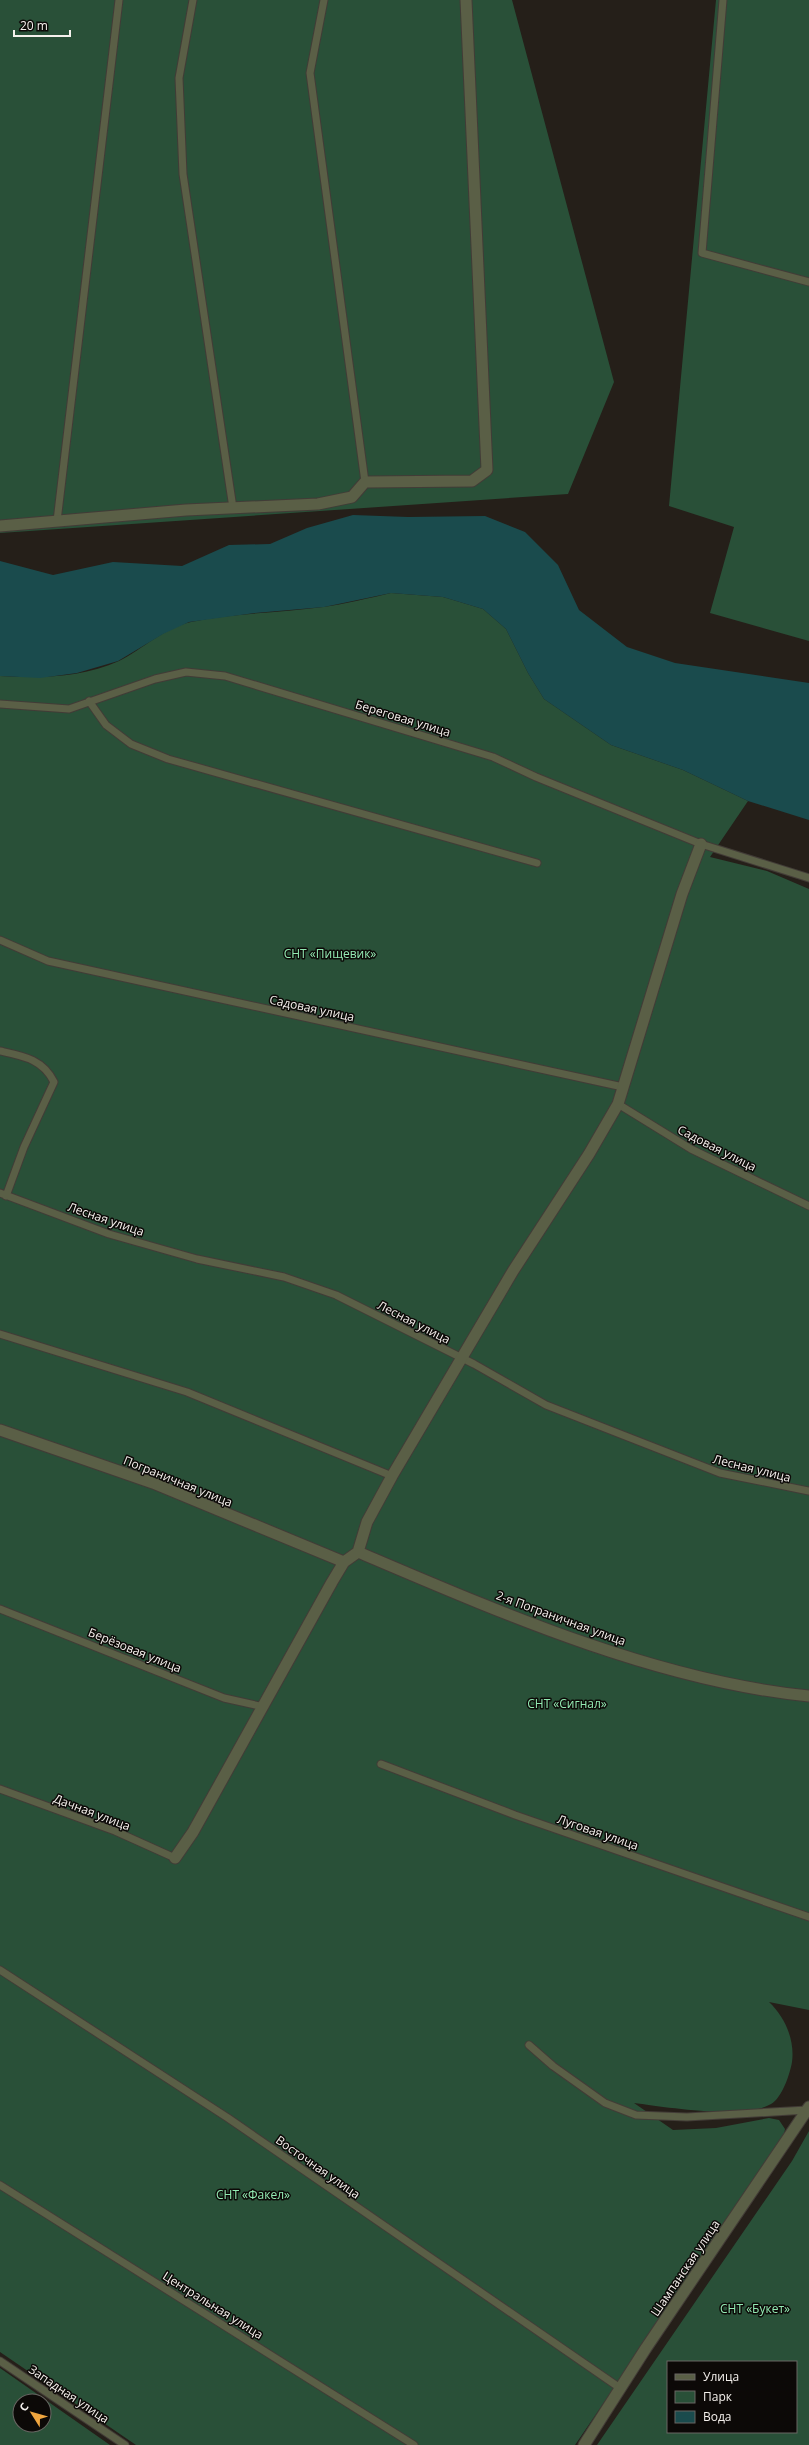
<svg xmlns="http://www.w3.org/2000/svg" width="809" height="2445" font-family="'Open Sans',sans-serif">
<style>
.green{fill:#295038;fill-rule:evenodd}
.water{fill:#1a4b4d}
.lines{fill:none;stroke-linecap:round;stroke-linejoin:round}
.service-casing{stroke:#423c37;stroke-width:9}
.minor-casing{stroke:#423c37;stroke-width:13}
.service{stroke:#5a5f46;stroke-width:7}
.minor{stroke:#5a5f46;stroke-width:11}
.labels{text-anchor:middle;dominant-baseline:central;stroke-width:3;stroke-linejoin:round;paint-order:stroke}
.street-label{font-size:12px;fill:#f5f1ed;stroke:#0c0907}
.park-label{font-size:12px;fill:#93ebb3;stroke:#0c0907}
</style>
<rect width="100%" height="100%" fill="#251f19"/>
<path class="green" d="M 0,0 L 512,0 L 614,382 L 568,494 L 0,533 Z
M 716,0 L 809,0 L 809,641 L 710,613 L 734,527 L 669,506 Z
M 391,593 L 443,597 L 483,609 L 506,629 L 528,673 L 544,699 L 611,745 L 683,770 L 748,801 L 710,857 L 767,871 L 809,889 L 809,2010 L 769,2002 C 785,2017 795,2040 792,2062 C 790,2074 782,2098 771,2104 C 744,2120 665,2107 634,2103 L 673,2130 L 716,2128 L 769,2118 L 779,2120 L 785,2129 L 783,2140 L 575,2445 L 136,2445 L 0,2352 L 0,676 C 40,678 82,678 119,661 C 143,649 164,628 191,622 C 234,613 279,613 323,607 C 346,604 369,598 391,593 Z
M 809,2131 L 809,2445 L 597,2445 L 792,2161 ZM 668,2362 L 796,2362 L 796,2432 L 668,2432 Z
M 0,2368 L 110,2445 L 0,2445 ZM 20,2401 L 44,2401 L 44,2425 L 20,2425 Z"/>
<path class="water" d="M 353,515 L 408,517 L 485,516 L 525,532 L 558,565 L 579,610 L 627,647 L 675,663 L 809,683 L 809,820 L 748,801 L 683,770 L 611,745 L 544,699 L 528,673 L 506,629 L 483,609 L 443,597 L 391,593 L 324,607 L 255,613 L 189,622 L 163,634 L 118,661 L 77,673 L 40,678 L 0,676 L 0,561 L 53,575 L 113,562 L 182,566 L 229,545 L 270,544 L 307,528 Z"/>
<g class="lines">
<g class="service-casing">
<path id="service" d="M 193,0 L 179,78 L 183,174 L 233,508
M 324,0 L 310,73 L 365,482
M 723,0 L 702,253 L 809,282
M 57,521 L 119,0
M 89,701 L 106,725 L 131,744 L 168,759 L 537,863
M 0,704 L 69,709 L 155,679 L 186,672 L 225,676 L 493,757 L 536,777 L 701,844 L 809,878
M 0,940 L 48,961 L 623,1087
M 0,1051 C 23,1056 43,1059 54,1082 L 24,1147 L 6,1196
M 618,1104 L 691,1149 L 809,1206
M 0,1193 L 109,1234 L 197,1259 L 284,1277 L 336,1295 L 474,1364 L 546,1405 L 720,1473 L 809,1491
M 0,1334 L 187,1392 L 392,1476
M 0,1609 L 224,1698 L 264,1707
M 381,1764 L 515,1815 L 809,1917
M 0,1789 L 115,1831 L 175,1858
M 0,1970 L 228,2118 L 620,2388
M 529,2045 L 553,2066 L 605,2103 L 636,2115 L 687,2117 L 807,2110
M 0,2185 L 414,2445
M 0,2361 L 125,2445"/>
</g>
<g class="minor-casing">
<path id="minor" d="M 0,526 L 186,510 L 318,504 L 352,497 L 365,482 L 472,481 L 487,470 L 466,0
M 0,1430 L 153,1483 L 344,1562
M 358,1552 C 499,1612 656,1681 809,1696
M 175,1858 L 193,1832 L 332,1582 L 344,1562 L 358,1552 L 367,1522 L 392,1476 L 513,1271 L 589,1154 L 618,1104 L 682,894 L 701,844
M 584,2445 L 646,2348 L 809,2107"/>
</g>
<use href="#service" class="service"/>
<use href="#minor" class="minor"/>
</g>
<g class="labels">
<g class="street-label">
<text transform="translate(403 718) rotate(17)">Береговая улица</text>
<text transform="translate(312 1008) rotate(12)">Садовая улица</text>
<text transform="translate(717 1148) rotate(27)">Садовая улица</text>
<text transform="translate(106 1219) rotate(19)">Лесная улица</text>
<text transform="translate(414 1322) rotate(27)">Лесная улица</text>
<text transform="translate(752 1468) rotate(14)">Лесная улица</text>
<text transform="translate(178 1481) rotate(22)">Пограничная улица</text>
<text transform="translate(561 1618) rotate(20)">2-я Пограничная улица</text>
<text transform="translate(135 1650) rotate(22)">Берёзовая улица</text>
<text transform="translate(92 1812) rotate(21)">Дачная улица</text>
<text transform="translate(598 1832) rotate(19)">Луговая улица</text>
<text transform="translate(318 2167) rotate(35)">Восточная улица</text>
<text transform="translate(685 2268) rotate(-56)">Шампанская улица</text>
<text transform="translate(213 2305) rotate(32)">Центральная улица</text>
<text transform="translate(69 2394) rotate(34)">Западная улица</text>
</g>
<g class="park-label">
<text x="330" y="953">СНТ «Пищевик»</text>
<text x="567" y="1703">СНТ «Сигнал»</text>
<text x="253" y="2194">СНТ «Факел»</text>
<text x="755" y="2308">СНТ «Букет»</text>
</g>
</g>
<rect x="667" y="2361" width="130" height="72" fill="#0c0907" stroke="#696663"/>
<rect x="675" y="2374" width="20" height="6" fill="#5a5f46" stroke="#696663"/>
<text x="703" y="2381" font-size="12" fill="#f5f1ed">Улица</text>
<rect x="675" y="2391" width="20" height="12" fill="#295038" stroke="#696663"/>
<text x="703" y="2401" font-size="12" fill="#f5f1ed">Парк</text>
<rect x="675" y="2411" width="20" height="12" fill="#1a4b4d" stroke="#696663"/>
<text x="703" y="2421" font-size="12" fill="#f5f1ed">Вода</text>
<g transform="translate(32 2413) rotate(307)"><circle r="19" fill="#0c0907" stroke="#696663"/>
<path d="M0-3L7 15L0 10L-7 15Z" fill="#f0a63f"/>
<text y="-6" font-size="11" font-weight="bold" text-anchor="middle" fill="#f5f1ed">С</text>
</g>
<path d="M14 30v6h56v-6" fill="none" stroke="#f5f1ed" stroke-width="2"/>
<text x="20" y="30" font-size="12" fill="#f5f1ed" stroke="#0c0907" stroke-width="3" paint-order="stroke">20 m</text>
</svg>
